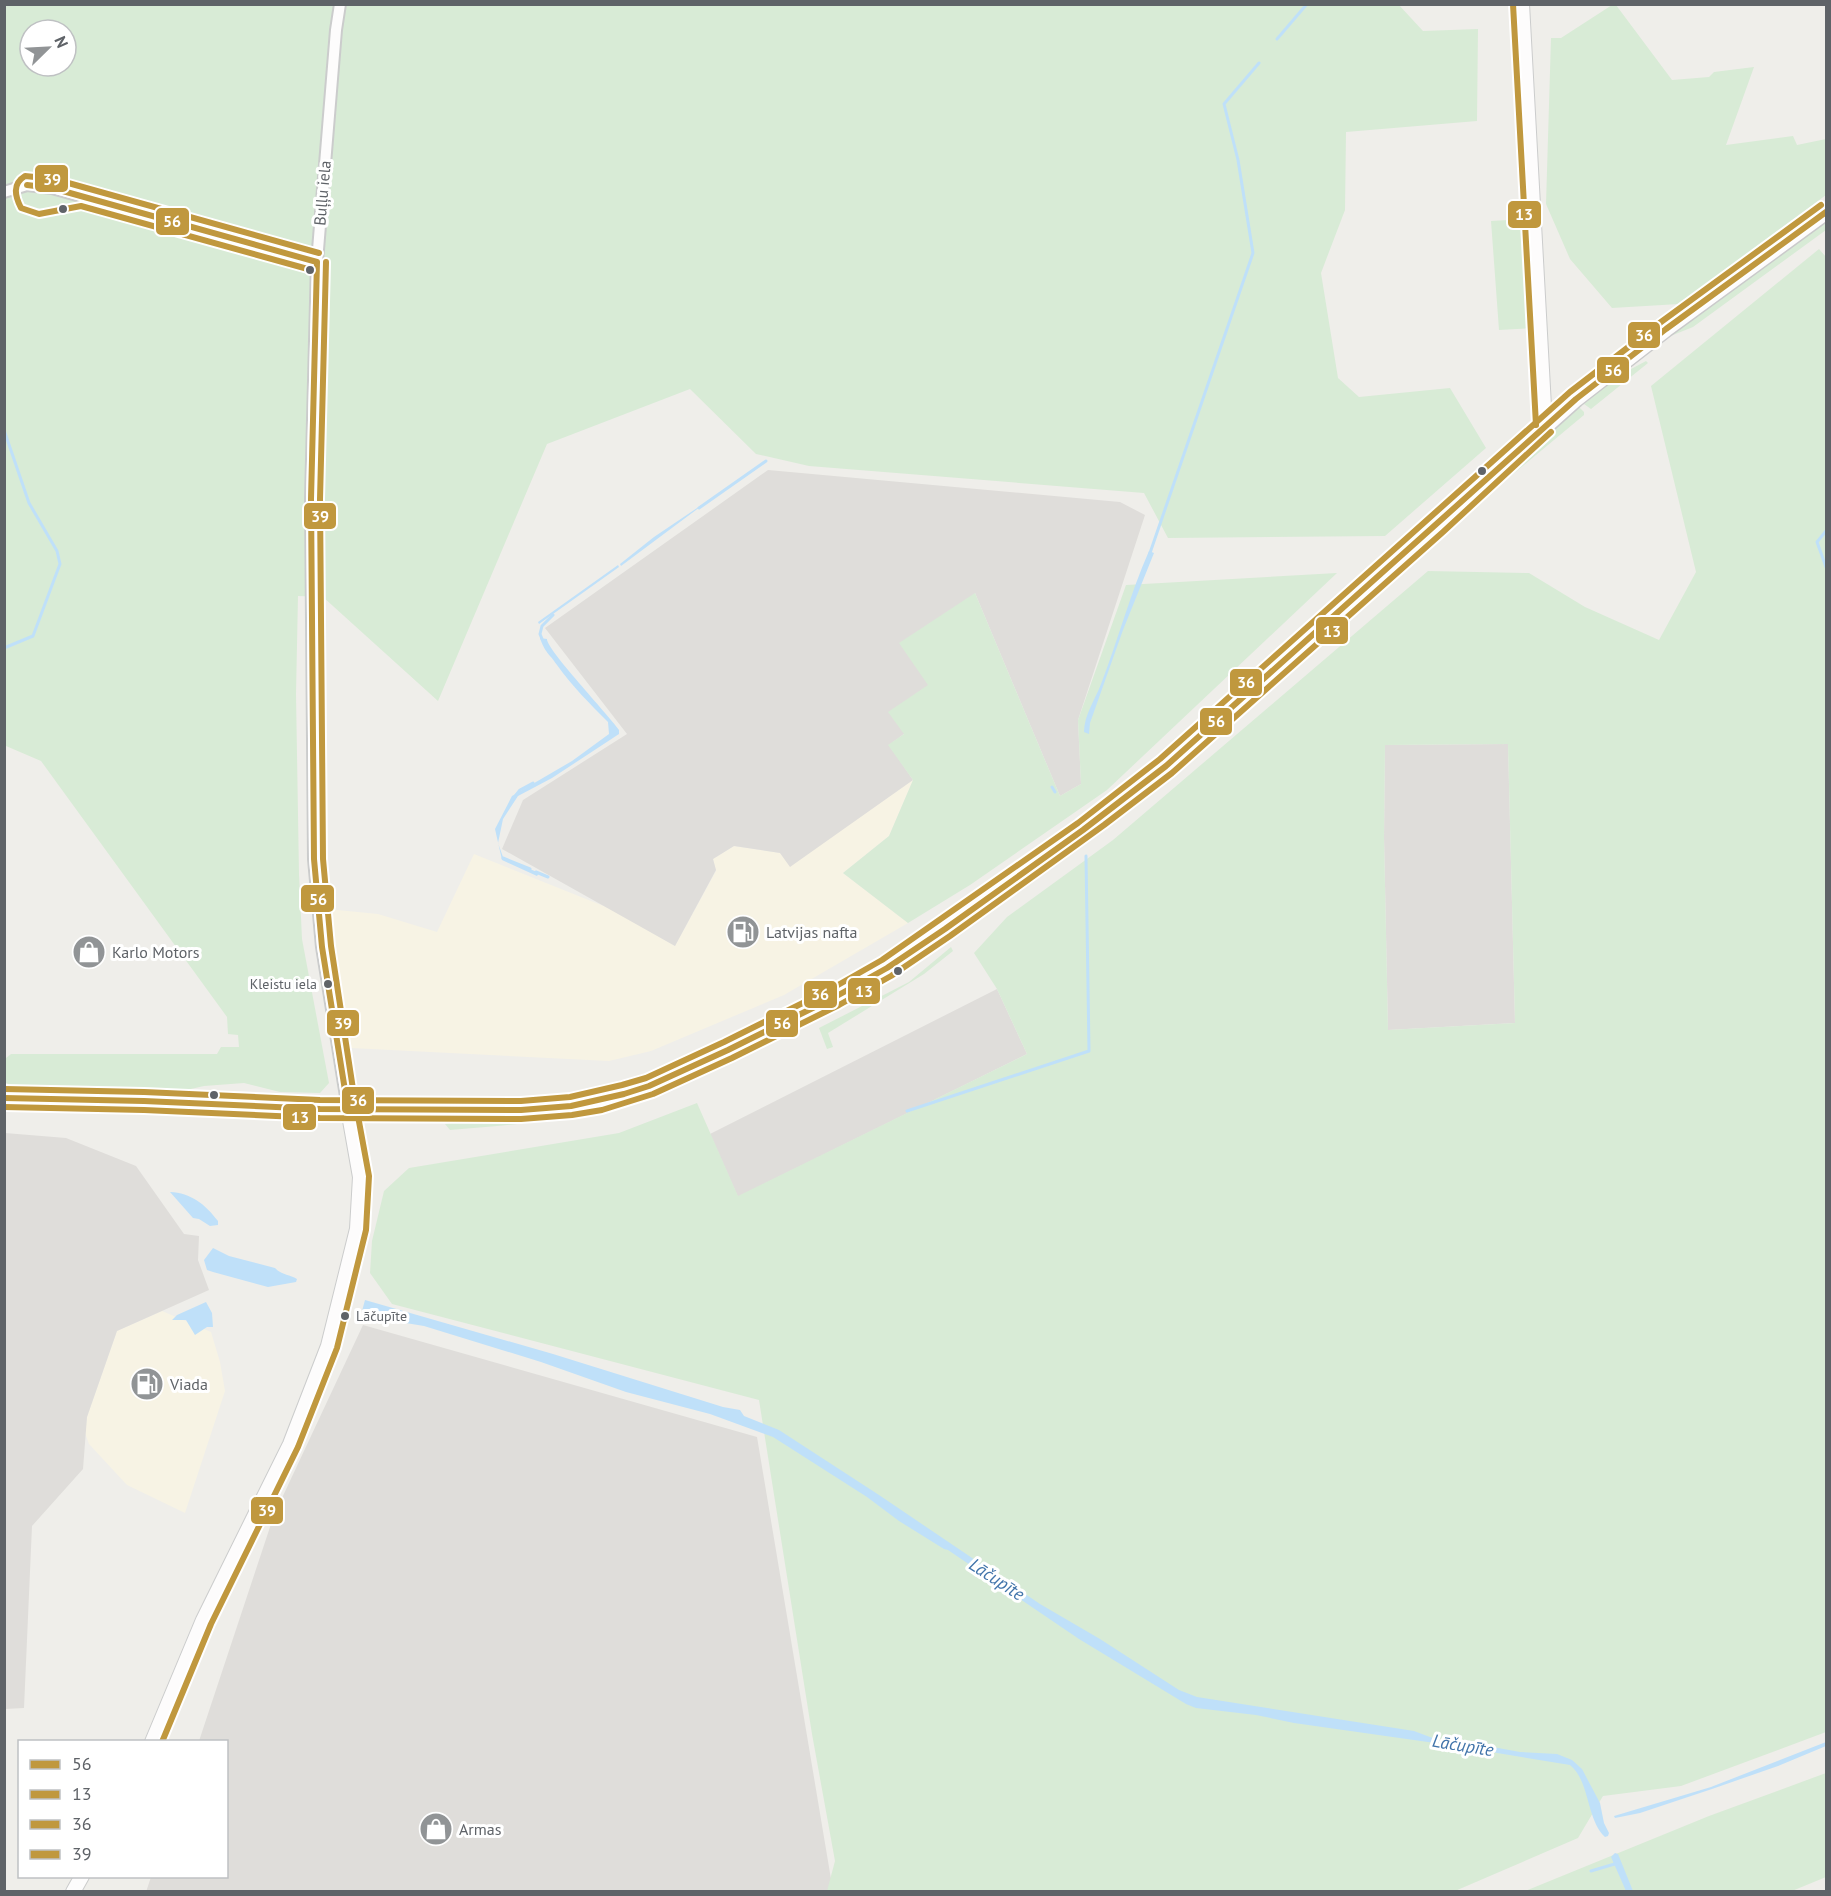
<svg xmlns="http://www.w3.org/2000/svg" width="1831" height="1896" font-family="'PT Sans',sans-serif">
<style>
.commercial{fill:#f7f3e4}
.industrial{fill:#dfddda}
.green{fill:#d8ebd6;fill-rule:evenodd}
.water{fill:#bfe0f9}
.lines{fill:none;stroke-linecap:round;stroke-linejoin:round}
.stream{stroke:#bfe0f9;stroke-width:3}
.minor-casing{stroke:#cbcccc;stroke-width:14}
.tertiary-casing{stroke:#cbcccc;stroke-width:16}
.secondary-casing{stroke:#cacacb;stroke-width:18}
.minor{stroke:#fdfcfc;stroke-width:10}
.tertiary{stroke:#fdfcfc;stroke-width:14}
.secondary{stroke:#fdfcfc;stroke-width:15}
.bus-1-casing{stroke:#fff;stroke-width:10}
.bus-2-casing{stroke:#fff;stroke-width:10}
.bus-3-casing{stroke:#fff;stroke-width:10}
.bus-4-casing{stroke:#fff;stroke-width:10}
.bus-1{stroke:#c0983e;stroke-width:6}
.bus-2{stroke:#c0983e;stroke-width:6}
.bus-3{stroke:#c0983e;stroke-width:6}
.bus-4{stroke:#c0983e;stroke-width:6}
.bus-dot{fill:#5f6368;stroke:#fff;stroke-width:2}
.labels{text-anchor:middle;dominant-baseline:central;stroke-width:6;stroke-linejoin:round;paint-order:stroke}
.bus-label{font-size:14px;fill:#5f6368;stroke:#fff;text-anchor:end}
.street-label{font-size:16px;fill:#5f6368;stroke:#fff}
.poi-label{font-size:16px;fill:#5f6368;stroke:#fff;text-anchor:start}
.water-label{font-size:18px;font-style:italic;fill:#4174aa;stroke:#fff}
.line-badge{stroke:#fff;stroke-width:2}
.badge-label{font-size:16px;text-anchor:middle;font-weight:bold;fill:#fff}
</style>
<rect width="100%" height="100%" fill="#efeeea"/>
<path class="commercial" d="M 913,780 L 889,836 L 843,873 L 908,923 L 784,995 L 651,1051 L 609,1061 L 351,1048 L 334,953 L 331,953 L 330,940 L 327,940 L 327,909 L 378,914 L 437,932 L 474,854 L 611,909 L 675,946 L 716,871 L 713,859 L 734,846 L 780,853 L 790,866 Z
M 162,1311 L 211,1332 L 220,1362 L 225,1391 L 185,1513 L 127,1485 L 89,1444 L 85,1433 L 87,1417 L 117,1331 Z"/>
<path class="industrial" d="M 768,470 L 1120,502 L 1145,515 L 1078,720 L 1081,784 L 1060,796 L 975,593 L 904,734 L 889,745 L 913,780 L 790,867 L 780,853 L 734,846 L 713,859 L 716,870 L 675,946 L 502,849 L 523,800 L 627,734 L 545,628 Z
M 1508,744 L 1515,1023 L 1388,1030 L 1384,837 L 1385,745 Z
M 997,989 L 1027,1054 L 738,1197 L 710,1134 Z
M 5,1133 L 66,1138 L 136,1166 L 184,1234 L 199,1236 L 198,1260 L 209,1290 L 117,1331 L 87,1417 L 83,1469 L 32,1526 L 24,1708 L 5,1709 Z
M 363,1325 L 757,1437 L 833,1891 L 146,1892 L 151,1877 L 226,1876 L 226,1742 L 199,1741 L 274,1515 Z"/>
<path class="green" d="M 1398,4 L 1423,31 L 1478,29 L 1477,121 L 1346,132 L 1345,210 L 1321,273 L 1338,378 L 1359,397 L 1450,388 L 1486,448 L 1385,536 L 1168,538 L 1144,493 L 809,466 L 756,454 L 690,389 L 547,444 L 438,701 L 323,597 L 298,596 L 296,694 L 299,874 L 302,939 L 329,1083 L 320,1093 L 280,1092 L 244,1083 L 204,1086 L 182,1091 L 11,1086 L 5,1082 L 6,1058 L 11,1054 L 217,1054 L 221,1047 L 239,1047 L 238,1035 L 228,1034 L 227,1017 L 41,761 L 6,746 L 5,747 L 5,5 ZM 30,30 L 66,30 L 66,66 L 30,66 Z
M 1612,5 L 1616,5 L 1672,80 L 1709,77 L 1714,72 L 1754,67 L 1726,145 L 1793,136 L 1797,145 L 1826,139 L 1826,195 L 1679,304 L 1612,308 L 1570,259 L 1546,204 L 1551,38 L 1561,38 Z
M 1525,219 L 1533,328 L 1499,330 L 1491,221 Z
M 1826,221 L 1826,230 L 1693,327 L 1673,335 L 1687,321 Z
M 1819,249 L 1826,257 L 1826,1732 L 1681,1786 L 1603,1796 L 1578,1838 L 1455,1891 L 827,1891 L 835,1861 L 812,1734 L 759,1400 L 392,1304 L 370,1273 L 372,1241 L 384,1191 L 409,1168 L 619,1133 L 697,1103 L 738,1196 L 1027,1054 L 997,989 L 974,953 L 1007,917 L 1113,840 L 1428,571 L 1529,573 L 1585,607 L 1659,640 L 1696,572 L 1651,386 ZM 1508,744 L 1515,1023 L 1388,1030 L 1384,837 L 1385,745 Z
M 1646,361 L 1648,363 L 1591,409 L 1584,404 L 1618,376 Z
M 1577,405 L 1584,412 L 1584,415 L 1501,484 L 1498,480 L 1500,475 Z
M 1337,573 L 1107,790 L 970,885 L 908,923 L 843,873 L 889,836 L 913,780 L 888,745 L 904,734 L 888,712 L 928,685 L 899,643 L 975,593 L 1060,796 L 1081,784 L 1078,720 L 1126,585 Z
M 951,947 L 953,951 L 924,974 L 828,1033 L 833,1047 L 827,1049 L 819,1028 L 909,982 Z
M 879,984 L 881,989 L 815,1021 L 813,1017 L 851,994 Z
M 806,1021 L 808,1024 C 768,1044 728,1064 687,1081 C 667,1090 645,1100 623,1107 C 570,1121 505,1125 450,1130 L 445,1124 L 477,1119 L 540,1116 L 588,1109 L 659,1087 Z
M 1826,1773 L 1826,1877 L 1792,1891 L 1523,1892 L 1709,1816 Z"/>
<path class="water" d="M 700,506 L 700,507 L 621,566 L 620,564 L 654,537 Z
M 1149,551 L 1154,553 L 1123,630 L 1090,723 L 1089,734 L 1084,732 C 1084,715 1095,700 1101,684 C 1118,640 1130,594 1149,551 Z
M 618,565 L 619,567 L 539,624 L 538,622 Z
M 540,638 L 547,639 C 546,649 608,714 619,730 L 619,734 L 552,778 L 518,796 L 503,819 L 498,843 L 503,857 L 539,873 L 537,876 L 502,860 L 495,829 L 512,796 L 572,761 L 609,734 L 608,722 C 590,704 572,686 557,665 C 549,653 545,653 540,638 Z
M 170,1192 C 191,1193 205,1204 218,1221 L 218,1225 L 210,1226 L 199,1219 L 193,1218 Z
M 213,1248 L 229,1256 L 275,1268 C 281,1275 289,1274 297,1279 L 296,1282 L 268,1287 L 213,1272 L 207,1270 L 204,1260 Z
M 365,1300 L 553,1354 L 723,1407 L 740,1410 L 744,1416 L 779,1430 L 879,1495 L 1040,1604 L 1100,1639 L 1179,1690 L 1197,1697 L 1414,1731 L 1438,1740 L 1460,1741 L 1520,1752 L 1557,1754 L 1572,1760 L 1582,1769 L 1600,1803 L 1604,1823 L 1609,1833 L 1608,1836 L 1605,1837 C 1586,1819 1590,1781 1570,1765 L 1449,1745 L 1294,1723 L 1256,1715 L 1196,1708 L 1186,1704 L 1079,1639 L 948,1550 L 944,1549 L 899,1521 L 867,1497 L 773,1437 L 710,1414 L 626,1392 L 541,1362 L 424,1326 L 363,1316 L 362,1311 Z
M 206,1302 L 212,1313 L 213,1327 L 207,1327 L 195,1335 L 186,1320 L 172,1320 L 177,1315 Z
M 1826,1742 L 1826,1746 L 1778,1766 L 1712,1789 L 1640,1813 L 1615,1818 L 1614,1816 L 1711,1787 Z
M 1615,1853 L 1618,1854 L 1633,1891 L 1626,1891 L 1611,1857 Z"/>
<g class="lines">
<path class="stream" d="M 1277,39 L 1307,4
M 4,430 L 29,503 L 57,551 L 60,564 L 33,636 L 4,648
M 699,508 L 766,461
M 1826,531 L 1817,542 L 1826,567
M 1150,553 L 1253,253 L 1238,160 L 1224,104 L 1259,63
M 542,639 L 540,634 L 542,626 L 553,615
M 1052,787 L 1055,792
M 516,795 L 520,790 L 533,783
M 503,858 L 530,869
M 536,872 L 548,877
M 907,1111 L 1089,1051 L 1086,856
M 1591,1871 L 1618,1863"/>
<g class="minor-casing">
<path id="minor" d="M 340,4 L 336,30 L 317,262 L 311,499 L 314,859 L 322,947 L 348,1109
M 4,192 L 27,185 L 52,188 L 317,262"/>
</g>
<g class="tertiary-casing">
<path id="tertiary" d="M 1522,4 L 1545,425
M 152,1742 L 203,1620 L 290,1444 L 328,1346 L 357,1229 L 360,1177 L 348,1109
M 73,1892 L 82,1876"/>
</g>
<g class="secondary-casing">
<path id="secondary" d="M 4,1098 L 144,1101 L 320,1109 L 469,1111 L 521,1110 L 571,1106 L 624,1094 L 649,1086 L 728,1050 L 835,997 L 887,968 L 945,929 L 1083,830 L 1166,766 L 1576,399 L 1666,329 L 1826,212"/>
</g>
<use href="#minor" class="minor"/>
<use href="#tertiary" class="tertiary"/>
<use href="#secondary" class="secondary"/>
<g class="bus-1-casing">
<path id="bus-1" d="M 27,185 L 52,188 L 317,262
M 317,262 L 311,499 L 314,859 L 322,947 L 348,1109
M 4,1098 L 144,1101 L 320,1109 L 521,1110 L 571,1106 L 624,1094 L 649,1086 L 728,1050 L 835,997 L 887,968 L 945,929 L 1083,830 L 1166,766 L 1576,399 L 1666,329 L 1826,212"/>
</g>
<g class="bus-2-casing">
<path id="bus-2" d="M 1513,4 L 1536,425
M 4,1107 L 144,1110 L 320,1118 L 521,1119 L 572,1115 L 602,1110 L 653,1094 L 732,1058 L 839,1005 L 891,976 L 950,936 L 1104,825 L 1172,773 L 1443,532 L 1551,432"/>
</g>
<g class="bus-3-casing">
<path id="bus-3" d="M 4,1089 L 144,1092 L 320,1100 L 521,1101 L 570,1097 L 622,1085 L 646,1078 L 724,1042 L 831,989 L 882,960 L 1078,823 L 1160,759 L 1570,392 L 1661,322 L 1821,205"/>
</g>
<g class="bus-4-casing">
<path id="bus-4" d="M 315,271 L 81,206 L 39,214 L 21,208 C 15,196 12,184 25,176 L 54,179 L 319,253
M 162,1742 L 211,1624 L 298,1447 L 337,1348 L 366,1230 L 369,1176 L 353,1089 L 331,946 L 323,859 L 320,499 L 326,262"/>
</g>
<use href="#bus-1" class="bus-1"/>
<use href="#bus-2" class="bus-2"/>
<use href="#bus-3" class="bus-3"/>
<use href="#bus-4" class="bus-4"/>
</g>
<defs>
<g id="fuel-disc" transform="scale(1.725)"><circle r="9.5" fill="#919496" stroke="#fff"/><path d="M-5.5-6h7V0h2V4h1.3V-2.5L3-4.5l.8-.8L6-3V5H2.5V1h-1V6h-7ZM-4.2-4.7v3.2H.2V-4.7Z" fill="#fff"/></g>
<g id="shop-disc" transform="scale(1.725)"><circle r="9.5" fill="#919496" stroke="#fff"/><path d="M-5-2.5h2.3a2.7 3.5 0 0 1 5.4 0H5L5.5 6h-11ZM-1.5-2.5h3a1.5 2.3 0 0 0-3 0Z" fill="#fff"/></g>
</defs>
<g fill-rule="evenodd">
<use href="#fuel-disc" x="743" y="932"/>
<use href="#shop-disc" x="89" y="952"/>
<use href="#fuel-disc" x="147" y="1384"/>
<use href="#shop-disc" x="436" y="1829"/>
</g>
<g class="bus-dot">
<circle cx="63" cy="209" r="5"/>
<circle cx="310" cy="270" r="5"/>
<circle cx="1482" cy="471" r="5"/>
<circle cx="898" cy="971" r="5"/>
<circle cx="328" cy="984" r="5"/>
<circle cx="214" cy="1095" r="5"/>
<circle cx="345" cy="1316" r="5"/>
</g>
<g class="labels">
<g class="bus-label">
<text x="317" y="984">Kleistu iela</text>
<text x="356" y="1316" text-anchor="start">Lāčupīte</text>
</g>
<g class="street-label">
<text transform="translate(322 193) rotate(-85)">Buļļu iela</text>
</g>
<g class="poi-label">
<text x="766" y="932">Latvijas nafta</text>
<text x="112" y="952">Karlo Motors</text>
<text x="170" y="1384">Viada</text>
<text x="459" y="1829">Armas</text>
</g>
<g class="water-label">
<text transform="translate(997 1579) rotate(33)">Lāčupīte</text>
<text transform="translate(1463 1745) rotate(9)">Lāčupīte</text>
</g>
</g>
<g class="line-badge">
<rect x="34" y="164" width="35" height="29" rx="6" fill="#c0983e"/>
<rect x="1507" y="200" width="35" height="29" rx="6" fill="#c0983e"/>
<rect x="155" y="207" width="35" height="29" rx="6" fill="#c0983e"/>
<rect x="1627" y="321" width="34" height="28" rx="6" fill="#c0983e"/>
<rect x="1596" y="356" width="34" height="28" rx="6" fill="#c0983e"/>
<rect x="303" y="502" width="34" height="28" rx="6" fill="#c0983e"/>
<rect x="1315" y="616" width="34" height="29" rx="6" fill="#c0983e"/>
<rect x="1229" y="668" width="34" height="29" rx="6" fill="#c0983e"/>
<rect x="1199" y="707" width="34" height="29" rx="6" fill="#c0983e"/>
<rect x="300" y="884" width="35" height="29" rx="6" fill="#c0983e"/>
<rect x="847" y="977" width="34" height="28" rx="6" fill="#c0983e"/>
<rect x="803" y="980" width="35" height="29" rx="6" fill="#c0983e"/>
<rect x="326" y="1009" width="34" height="28" rx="6" fill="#c0983e"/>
<rect x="765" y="1009" width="34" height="29" rx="6" fill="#c0983e"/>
<rect x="341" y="1086" width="34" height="29" rx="6" fill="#c0983e"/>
<rect x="282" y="1103" width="35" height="28" rx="6" fill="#c0983e"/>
<rect x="250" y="1496" width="34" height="29" rx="6" fill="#c0983e"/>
</g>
<g class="badge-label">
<text x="52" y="185">39</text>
<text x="1524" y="220">13</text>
<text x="172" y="227">56</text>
<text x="1644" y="341">36</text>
<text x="1613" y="376">56</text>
<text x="320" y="522">39</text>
<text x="1332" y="637">13</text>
<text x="1246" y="688">36</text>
<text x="1216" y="727">56</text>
<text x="318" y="905">56</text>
<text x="864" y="997">13</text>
<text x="820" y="1000">36</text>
<text x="343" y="1029">39</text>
<text x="782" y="1029">56</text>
<text x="358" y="1106">36</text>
<text x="300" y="1123">13</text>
<text x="267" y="1516">39</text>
</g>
<rect width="1831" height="1896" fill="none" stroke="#5f6368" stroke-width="12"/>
<rect x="18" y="1740" width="210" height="138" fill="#ffffff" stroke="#bfc1c3" stroke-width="1.5"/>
<rect x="30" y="1760" width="30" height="9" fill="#c0983e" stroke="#bfc1c3" stroke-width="1.5"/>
<text x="72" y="1770" font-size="18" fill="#5f6368">56</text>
<rect x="30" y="1790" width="30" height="9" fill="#c0983e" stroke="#bfc1c3" stroke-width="1.5"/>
<text x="72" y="1800" font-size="18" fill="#5f6368">13</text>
<rect x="30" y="1820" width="30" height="9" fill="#c0983e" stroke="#bfc1c3" stroke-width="1.5"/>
<text x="72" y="1830" font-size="18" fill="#5f6368">36</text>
<rect x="30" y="1850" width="30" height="9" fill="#c0983e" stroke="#bfc1c3" stroke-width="1.5"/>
<text x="72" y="1860" font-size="18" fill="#5f6368">39</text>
<g transform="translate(48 48) rotate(66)"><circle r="28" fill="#ffffff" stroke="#bfc1c3" stroke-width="1.5"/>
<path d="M0-4.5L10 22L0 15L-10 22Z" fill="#919496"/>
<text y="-9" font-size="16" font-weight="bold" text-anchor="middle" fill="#5f6368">N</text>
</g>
</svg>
